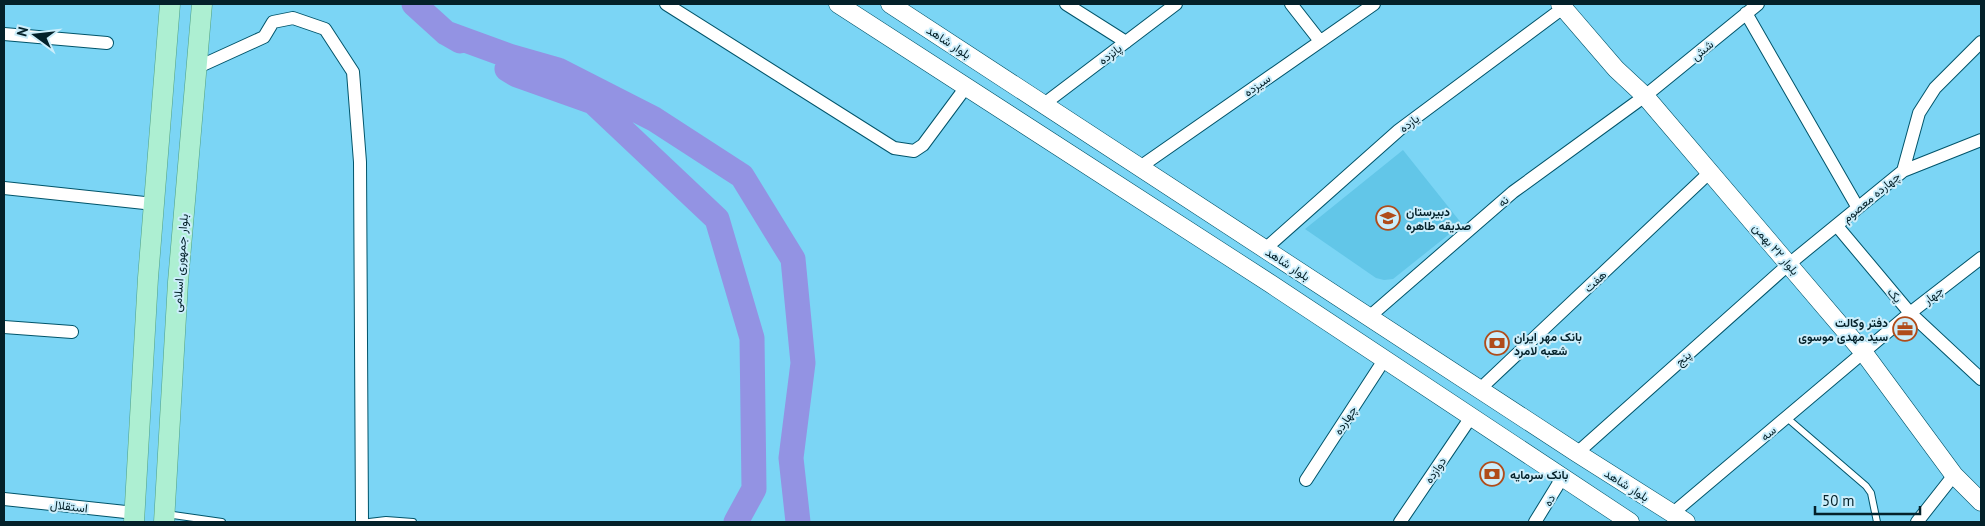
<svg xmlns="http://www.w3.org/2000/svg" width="1985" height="526" font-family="'PT Sans',Vazirmatn,sans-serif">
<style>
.built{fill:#62c6e8}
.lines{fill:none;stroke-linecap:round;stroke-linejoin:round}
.river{stroke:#9393e3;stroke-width:25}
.lane-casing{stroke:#00546a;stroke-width:8}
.street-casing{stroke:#00546a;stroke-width:14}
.secondary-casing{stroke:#00546a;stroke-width:19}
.primary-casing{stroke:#4fa084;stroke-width:21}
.lane{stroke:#fff;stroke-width:6}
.street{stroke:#fff;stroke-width:12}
.secondary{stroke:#fff;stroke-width:18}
.primary{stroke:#adefd2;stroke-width:20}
.labels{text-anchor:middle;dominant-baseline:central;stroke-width:4;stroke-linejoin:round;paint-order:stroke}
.street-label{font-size:12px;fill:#04212a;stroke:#cceefb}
.poi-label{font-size:12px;font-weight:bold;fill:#04212a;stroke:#cceefb;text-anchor:start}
</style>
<rect width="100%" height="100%" fill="#7bd5f5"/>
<path class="built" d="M 1403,150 L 1462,224 L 1393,279 L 1384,280 L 1376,278 L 1305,229 Z"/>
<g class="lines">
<path class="river" d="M 414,4 L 446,33 L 460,41
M 446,33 L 509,56 L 558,70 L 654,119 L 742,176 L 793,259 L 803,363 L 791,458 L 798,522
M 507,69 L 517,75 L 593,102 L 717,219 L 752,338 L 754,489 L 736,522"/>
<g class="lane-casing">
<path id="lane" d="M 1787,418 L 1866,486 L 1871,493 L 1877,522
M 166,514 L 222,522
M 369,522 L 386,520 L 413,522"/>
</g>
<g class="street-casing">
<path id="street" d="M 666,4 L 894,148 L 914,151 L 923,145 L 966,87
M 1066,4 L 1126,42
M 1291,4 L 1320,41
M 1746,13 L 1858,208
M 4,34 L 107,43
M 196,68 L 264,37 L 273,22 L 293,18 L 325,29 L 353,72 L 360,162 L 362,522
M 1044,104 L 1176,4
M 1140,167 L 1374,4
M 1903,171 L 1981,140
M 4,188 L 154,204
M 1837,226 L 1910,313 L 1981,379
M 1265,249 L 1399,130 L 1563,8
M 1369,317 L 1513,192 L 1645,96 L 1758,4
M 4,327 L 72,332
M 1480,389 L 1709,173
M 1577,453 L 1789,264 L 1903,171 L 1919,113 L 1935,88 L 1981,42
M 1306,480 L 1384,360
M 4,499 L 135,513
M 1673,513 L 1910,313 L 1981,258
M 1400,522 L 1471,417
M 1535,522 L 1562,478
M 1917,522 L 1954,475"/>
</g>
<g class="secondary-casing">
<path id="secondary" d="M 838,4 L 1271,284 L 1630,522
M 890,4 L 1577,453 L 1686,522
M 1560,4 L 1616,69 L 1645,96 L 1864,353 L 1954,475 L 1981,502"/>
</g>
<g class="primary-casing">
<path id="primary" d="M 134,522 L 148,278 L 170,4
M 164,522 L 178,282 L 202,4"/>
</g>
<use href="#lane" class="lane"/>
<use href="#street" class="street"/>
<use href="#secondary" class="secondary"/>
<use href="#primary" class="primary"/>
</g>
<defs>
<g id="school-ring" transform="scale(1.25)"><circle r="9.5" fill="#cceefb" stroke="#b04c1a" stroke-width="1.5"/><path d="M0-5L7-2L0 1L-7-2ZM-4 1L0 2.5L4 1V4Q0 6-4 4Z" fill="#b04c1a"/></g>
<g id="office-ring" transform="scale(1.25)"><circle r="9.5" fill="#cceefb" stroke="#b04c1a" stroke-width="1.5"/><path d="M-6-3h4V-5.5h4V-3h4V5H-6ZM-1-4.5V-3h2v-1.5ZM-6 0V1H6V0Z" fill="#b04c1a"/></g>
<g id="bank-ring" transform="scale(1.25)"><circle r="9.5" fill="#cceefb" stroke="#b04c1a" stroke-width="1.5"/><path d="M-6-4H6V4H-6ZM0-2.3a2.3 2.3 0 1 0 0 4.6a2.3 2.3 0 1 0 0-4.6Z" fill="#b04c1a"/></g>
</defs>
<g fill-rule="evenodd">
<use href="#school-ring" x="1388" y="218"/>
<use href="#office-ring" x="1905" y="329"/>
<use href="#bank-ring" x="1497" y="343"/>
<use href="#bank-ring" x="1492" y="474"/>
</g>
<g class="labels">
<g class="street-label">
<text transform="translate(949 42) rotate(33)">بلوار شاهد</text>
<text transform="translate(1702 50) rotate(-39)">شش</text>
<text transform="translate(1110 54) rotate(-37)">پانزده</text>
<text transform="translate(1257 85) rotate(-35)">سیزده</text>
<text transform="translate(1409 123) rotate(-37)">یازده</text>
<text transform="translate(1871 197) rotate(-40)">چهارده معصوم</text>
<text transform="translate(1503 201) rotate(-41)">نه</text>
<text transform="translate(1776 249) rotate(49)">بلوار ۲۲ بهمن</text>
<text transform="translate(180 263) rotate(-86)">بلوار جمهوری اسلامی</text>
<text transform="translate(1288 264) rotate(33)">بلوار شاهد</text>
<text transform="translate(1595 281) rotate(-43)">هفت</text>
<text transform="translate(1895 295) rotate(50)">یک</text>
<text transform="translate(1933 295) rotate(-38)">چهار</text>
<text transform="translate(1683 358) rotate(-42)">پنج</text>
<text transform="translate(1345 420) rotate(-57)">چهارده</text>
<text transform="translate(1768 433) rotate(-40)">سه</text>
<text transform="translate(1435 470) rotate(-56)">دوازده</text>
<text transform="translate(1627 485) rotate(32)">بلوار شاهد</text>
<text transform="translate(1549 500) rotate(-59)">ده</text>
<text transform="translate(69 506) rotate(6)">استقلال</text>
</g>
<g class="poi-label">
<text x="1406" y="211">دبیرستان<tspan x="1406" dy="14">صدیقه طاهره</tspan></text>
<text x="1888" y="322" text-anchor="end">دفتر وكالت<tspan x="1888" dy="14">سید مهدی موسوی</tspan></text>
<text x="1514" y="336">بانک مهر ایران<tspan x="1514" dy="14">شعبه لامرد</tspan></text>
<text x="1510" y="474">بانک سرمایه</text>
</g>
</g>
<rect width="1985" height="526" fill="none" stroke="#04212a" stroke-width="10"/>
<g transform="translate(35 35) rotate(285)" stroke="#cceefb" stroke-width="4" paint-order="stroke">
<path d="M0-4L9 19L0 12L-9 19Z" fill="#04212a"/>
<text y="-8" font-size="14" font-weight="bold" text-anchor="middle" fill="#04212a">N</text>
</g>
<path d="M1815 506v8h105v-8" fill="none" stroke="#04212a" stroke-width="2.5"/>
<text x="1822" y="506" font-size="15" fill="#04212a" stroke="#cceefb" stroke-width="4" paint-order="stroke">50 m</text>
</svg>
